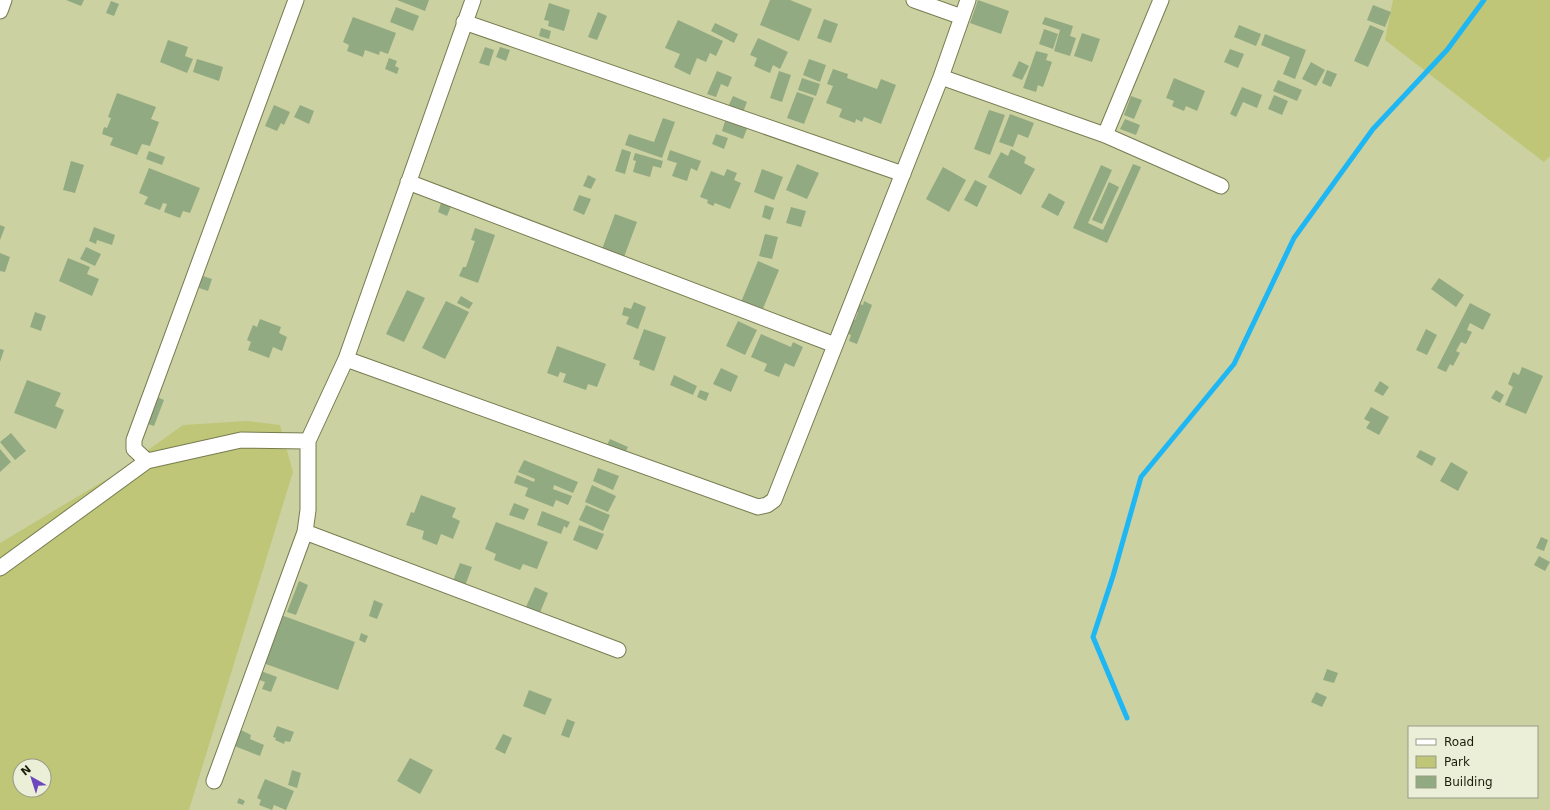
<svg xmlns="http://www.w3.org/2000/svg" width="1550" height="810" font-family="'DejaVu Sans',sans-serif">
<style>
.green{fill:#bfc678;fill-rule:evenodd}
.lines{fill:none;stroke-linecap:round;stroke-linejoin:round}
.stream{stroke:#1fb6f4;stroke-width:5}
.building{fill:#92aa81}
.street-casing{stroke:#777c50;stroke-width:17}
.street{stroke:#fff;stroke-width:15}
</style>
<rect width="100%" height="100%" fill="#ccd1a2"/>
<path class="green" d="M 1393,0 L 1550,0 L 1550,156 L 1544,162 L 1385,40 Z
M 247,421 L 280,425 L 293,472 L 189,810 L 0,810 L 0,543 L 112,476 L 183,425 ZM 20,766 L 44,766 L 44,790 L 20,790 Z"/>
<g class="lines">
<path class="stream" d="M 1127,718 L 1093,637 L 1113,576 L 1141,477 L 1234,364 L 1294,238 L 1373,129 L 1447,50 L 1484,0"/>
</g>
<path class="building" d="M 66,0 L 84,0 L 81,6 Z
M 397,0 L 429,0 L 425,11 Z
M 770,0 L 790,0 L 812,9 L 799,41 L 760,25 Z
M 978,0 L 1009,11 L 1001,34 L 970,23 Z
M 111,1 L 119,4 L 114,16 L 106,13 Z
M 549,3 L 570,10 L 564,31 L 548,26 L 549,21 L 544,20 Z
M 1373,5 L 1391,12 L 1385,27 L 1367,20 Z
M 396,7 L 419,16 L 413,31 L 390,22 Z
M 598,12 L 607,16 L 597,40 L 588,37 Z
M 353,17 L 396,33 L 388,54 L 380,51 L 379,55 L 365,50 L 363,57 L 347,51 L 349,45 L 343,42 Z
M 1045,17 L 1073,26 L 1070,36 L 1076,38 L 1070,56 L 1054,51 L 1060,30 L 1042,24 Z
M 824,19 L 838,24 L 831,43 L 817,38 Z
M 678,20 L 723,41 L 716,56 L 710,53 L 706,62 L 697,58 L 690,75 L 674,67 L 680,54 L 665,48 Z
M 715,23 L 738,34 L 734,43 L 711,31 Z
M 1239,25 L 1261,34 L 1256,46 L 1234,37 Z
M 1370,25 L 1384,31 L 1368,67 L 1354,61 Z
M 541,28 L 551,31 L 549,39 L 539,36 Z
M 1044,29 L 1058,34 L 1053,49 L 1039,44 Z
M 1082,33 L 1100,39 L 1092,62 L 1074,56 Z
M 1265,34 L 1306,50 L 1295,79 L 1283,74 L 1290,57 L 1261,45 Z
M 758,38 L 788,52 L 780,69 L 773,65 L 770,73 L 754,66 L 757,58 L 750,55 Z
M 168,40 L 188,47 L 185,56 L 193,59 L 187,73 L 160,62 Z
M 485,47 L 494,50 L 489,66 L 479,63 Z
M 500,47 L 510,50 L 506,61 L 496,57 Z
M 1230,49 L 1244,54 L 1238,68 L 1224,62 Z
M 1036,51 L 1048,54 L 1046,60 L 1052,62 L 1043,87 L 1038,85 L 1036,92 L 1023,88 Z
M 389,58 L 397,61 L 395,66 L 399,68 L 397,74 L 385,69 Z
M 197,59 L 223,67 L 219,81 L 193,72 Z
M 809,59 L 826,65 L 820,82 L 803,75 Z
M 1019,61 L 1029,66 L 1022,80 L 1012,76 Z
M 1311,62 L 1325,70 L 1316,86 L 1302,79 Z
M 833,69 L 848,74 L 847,78 L 877,89 L 881,79 L 896,85 L 881,124 L 864,117 L 862,122 L 856,119 L 855,123 L 839,117 L 842,109 L 826,103 L 833,86 L 827,84 Z
M 1327,70 L 1337,74 L 1331,87 L 1322,83 Z
M 717,71 L 732,77 L 728,87 L 721,84 L 716,97 L 707,94 Z
M 779,71 L 791,75 L 782,102 L 770,98 Z
M 802,78 L 820,84 L 816,96 L 798,90 Z
M 1174,78 L 1205,91 L 1197,111 L 1186,106 L 1184,111 L 1172,106 L 1174,101 L 1166,98 Z
M 1278,80 L 1302,90 L 1297,101 L 1273,91 Z
M 1242,87 L 1262,95 L 1257,108 L 1243,102 L 1236,117 L 1230,114 Z
M 797,92 L 814,98 L 804,124 L 787,118 Z
M 117,93 L 156,107 L 151,119 L 159,122 L 150,146 L 142,144 L 137,155 L 110,145 L 113,138 L 102,134 L 104,127 L 107,128 L 111,118 L 108,117 Z
M 1274,95 L 1288,101 L 1282,115 L 1268,109 Z
M 733,96 L 747,102 L 742,115 L 727,109 Z
M 1131,96 L 1142,100 L 1134,119 L 1124,115 Z
M 274,105 L 290,112 L 284,125 L 281,123 L 277,131 L 265,126 Z
M 300,105 L 314,111 L 309,124 L 294,117 Z
M 989,110 L 1005,115 L 990,155 L 974,149 Z
M 1010,114 L 1034,123 L 1028,138 L 1018,134 L 1013,147 L 999,142 Z
M 663,118 L 675,122 L 662,158 L 625,145 L 629,134 L 654,142 Z
M 726,118 L 748,126 L 743,139 L 722,131 Z
M 1125,119 L 1140,125 L 1136,135 L 1120,129 Z
M 716,134 L 728,138 L 724,149 L 712,144 Z
M 622,149 L 631,152 L 625,174 L 615,171 Z
M 1011,149 L 1026,157 L 1024,163 L 1035,169 L 1021,195 L 988,177 L 1001,152 L 1008,156 Z
M 670,150 L 701,161 L 697,171 L 691,168 L 687,181 L 672,176 L 677,163 L 667,160 Z
M 149,151 L 165,157 L 162,165 L 146,159 Z
M 635,153 L 663,161 L 661,168 L 653,166 L 650,177 L 633,172 L 636,161 L 633,160 Z
M 71,161 L 84,165 L 75,193 L 63,190 Z
M 797,164 L 819,173 L 807,199 L 786,190 Z
M 1133,164 L 1141,167 L 1107,243 L 1073,228 L 1101,165 L 1112,170 L 1088,223 L 1103,230 Z
M 943,167 L 966,180 L 949,212 L 926,199 Z
M 149,168 L 200,188 L 190,213 L 183,211 L 180,218 L 164,212 L 167,204 L 163,203 L 160,210 L 144,204 L 148,197 L 139,193 Z
M 727,169 L 737,173 L 734,180 L 741,183 L 730,209 L 715,203 L 713,206 L 707,203 L 708,200 L 700,197 L 711,171 L 724,176 Z
M 762,169 L 783,177 L 774,200 L 754,192 Z
M 588,175 L 596,179 L 591,189 L 583,186 Z
M 975,180 L 987,186 L 977,207 L 964,200 Z
M 1109,182 L 1119,187 L 1102,224 L 1092,220 Z
M 1049,193 L 1065,202 L 1058,216 L 1041,207 Z
M 579,195 L 591,199 L 584,215 L 573,210 Z
M 442,200 L 452,204 L 447,216 L 438,212 Z
M 765,205 L 774,208 L 770,220 L 762,217 Z
M 791,207 L 806,211 L 801,227 L 786,223 Z
M 615,214 L 637,222 L 624,257 L 602,249 Z
M 0,225 L 5,227 L 0,240 Z
M 94,227 L 115,235 L 112,245 L 97,240 L 96,244 L 89,241 Z
M 475,228 L 495,235 L 478,283 L 459,276 L 463,267 L 466,267 L 475,241 L 471,240 Z
M 765,234 L 778,237 L 772,259 L 759,256 Z
M 86,247 L 101,254 L 95,266 L 80,259 Z
M 0,253 L 10,257 L 5,272 L 0,271 Z
M 68,258 L 90,267 L 87,274 L 99,279 L 92,296 L 59,281 Z
M 758,261 L 779,270 L 762,311 L 741,302 Z
M 203,276 L 212,279 L 208,291 L 199,288 Z
M 1439,278 L 1464,295 L 1456,307 L 1431,289 Z
M 407,290 L 425,298 L 404,342 L 386,334 Z
M 461,296 L 473,303 L 469,309 L 457,303 Z
M 446,301 L 469,312 L 445,359 L 422,348 Z
M 864,301 L 872,305 L 857,344 L 849,341 L 851,335 L 846,333 L 852,319 L 855,320 L 858,312 L 853,310 L 856,303 L 863,305 Z
M 634,302 L 646,307 L 638,329 L 626,324 L 629,317 L 622,315 L 624,307 L 631,309 Z
M 1470,303 L 1491,314 L 1483,330 L 1470,323 L 1467,330 L 1472,332 L 1466,344 L 1461,342 L 1456,351 L 1460,353 L 1453,366 L 1450,364 L 1446,372 L 1437,368 Z
M 35,312 L 46,316 L 41,331 L 30,327 Z
M 260,319 L 281,327 L 279,333 L 287,337 L 282,351 L 273,347 L 269,358 L 248,350 L 251,342 L 247,340 L 253,325 L 257,327 Z
M 738,321 L 757,330 L 745,355 L 726,346 Z
M 644,329 L 666,337 L 654,371 L 639,365 L 640,361 L 633,359 Z
M 1426,329 L 1437,335 L 1427,355 L 1416,350 Z
M 761,334 L 791,347 L 793,342 L 803,347 L 794,367 L 785,363 L 779,377 L 764,371 L 767,364 L 751,357 Z
M 557,346 L 606,364 L 597,387 L 588,384 L 586,390 L 563,382 L 566,374 L 560,372 L 558,377 L 547,373 Z
M 0,349 L 4,350 L 0,362 Z
M 1522,367 L 1543,376 L 1526,414 L 1505,405 L 1513,387 L 1508,384 L 1513,372 L 1519,375 Z
M 721,368 L 738,376 L 731,392 L 713,384 Z
M 674,375 L 697,386 L 693,395 L 670,385 Z
M 27,380 L 61,393 L 55,406 L 64,410 L 56,429 L 14,413 Z
M 1380,381 L 1389,387 L 1383,396 L 1374,391 Z
M 700,390 L 709,393 L 706,401 L 697,397 Z
M 1496,390 L 1504,395 L 1500,403 L 1491,398 Z
M 155,396 L 164,400 L 154,426 L 145,423 Z
M 1371,407 L 1389,417 L 1379,435 L 1366,428 L 1370,422 L 1364,419 Z
M 11,433 L 26,451 L 15,460 L 0,442 Z
M 610,439 L 628,447 L 624,455 L 606,447 Z
M 0,449 L 11,462 L 0,472 Z
M 1420,450 L 1436,458 L 1432,466 L 1416,457 Z
M 524,460 L 578,482 L 573,493 L 554,485 L 553,489 L 572,496 L 568,505 L 556,500 L 553,507 L 525,496 L 528,488 L 514,483 L 517,475 L 534,482 L 535,479 L 518,472 Z
M 1451,462 L 1468,472 L 1458,491 L 1440,481 Z
M 598,468 L 619,476 L 613,490 L 593,481 Z
M 592,485 L 616,496 L 608,512 L 585,502 Z
M 421,495 L 456,508 L 452,517 L 460,521 L 453,539 L 441,534 L 437,545 L 422,539 L 424,531 L 406,525 L 411,512 L 414,513 Z
M 514,503 L 529,509 L 524,520 L 509,515 Z
M 586,505 L 610,515 L 603,531 L 579,520 Z
M 542,511 L 570,522 L 567,528 L 564,526 L 561,534 L 537,525 Z
M 496,522 L 548,542 L 537,569 L 523,564 L 520,570 L 494,560 L 496,554 L 485,549 Z
M 579,525 L 604,534 L 597,550 L 573,540 Z
M 1541,537 L 1548,540 L 1544,551 L 1536,548 Z
M 1539,556 L 1550,562 L 1545,571 L 1534,565 Z
M 460,563 L 472,567 L 465,586 L 453,581 Z
M 299,581 L 308,585 L 296,615 L 287,612 Z
M 535,587 L 548,593 L 539,615 L 525,609 Z
M 374,600 L 383,604 L 377,619 L 369,616 Z
M 281,615 L 355,642 L 338,690 L 263,663 Z
M 361,633 L 368,636 L 365,643 L 359,640 Z
M 1327,669 L 1338,673 L 1334,683 L 1323,680 Z
M 261,671 L 277,677 L 271,692 L 262,689 L 265,682 L 257,679 Z
M 529,690 L 552,699 L 545,715 L 523,706 Z
M 1316,692 L 1327,697 L 1322,707 L 1311,702 Z
M 567,719 L 575,722 L 569,738 L 561,735 Z
M 277,726 L 294,732 L 290,742 L 285,741 L 284,744 L 275,740 L 276,738 L 273,737 Z
M 239,729 L 251,735 L 250,739 L 264,745 L 260,756 L 232,745 Z
M 503,734 L 512,738 L 505,754 L 495,749 Z
M 410,758 L 433,770 L 420,794 L 397,781 Z
M 292,770 L 301,773 L 297,788 L 288,785 Z
M 265,779 L 294,791 L 286,810 L 274,805 L 272,810 L 259,805 L 261,800 L 257,798 Z
M 239,798 L 245,801 L 243,805 L 237,803 Z"/>
<g class="lines">
<g class="street-casing">
<path id="street" d="M 914,0 L 962,17
M 0,11 L 4,0
M 464,22 L 903,174
M 941,77 L 1105,135 L 1221,186
M 1105,135 L 1161,0
M 408,182 L 835,345
M 346,359 L 758,507 L 767,505 L 774,500 L 941,77 L 968,0
M 147,461 L 134,449 L 134,440 L 296,0
M 305,532 L 618,650
M 0,568 L 147,461 L 241,440 L 308,441
M 214,781 L 305,532 L 308,510 L 308,441 L 346,359 L 473,0"/>
</g>
<use href="#street" class="street"/>
</g>
<rect x="1408" y="726" width="130" height="72" fill="#ecefd8" stroke="#989b86"/>
<rect x="1416" y="739" width="20" height="6" fill="#ffffff" stroke="#989b86"/>
<text x="1444" y="746" font-size="12" fill="#1b1d0b">Road</text>
<rect x="1416" y="756" width="20" height="12" fill="#bfc678" stroke="#989b86"/>
<text x="1444" y="766" font-size="12" fill="#1b1d0b">Park</text>
<rect x="1416" y="776" width="20" height="12" fill="#92aa81" stroke="#989b86"/>
<text x="1444" y="786" font-size="12" fill="#1b1d0b">Building</text>
<g transform="translate(32 778) rotate(321)"><circle r="19" fill="#ecefd8" stroke="#989b86"/>
<path d="M0-3L7 15L0 10L-7 15Z" fill="#6c47c0"/>
<text y="-6" font-size="11" font-weight="bold" text-anchor="middle" fill="#1b1d0b">N</text>
</g>
</svg>
